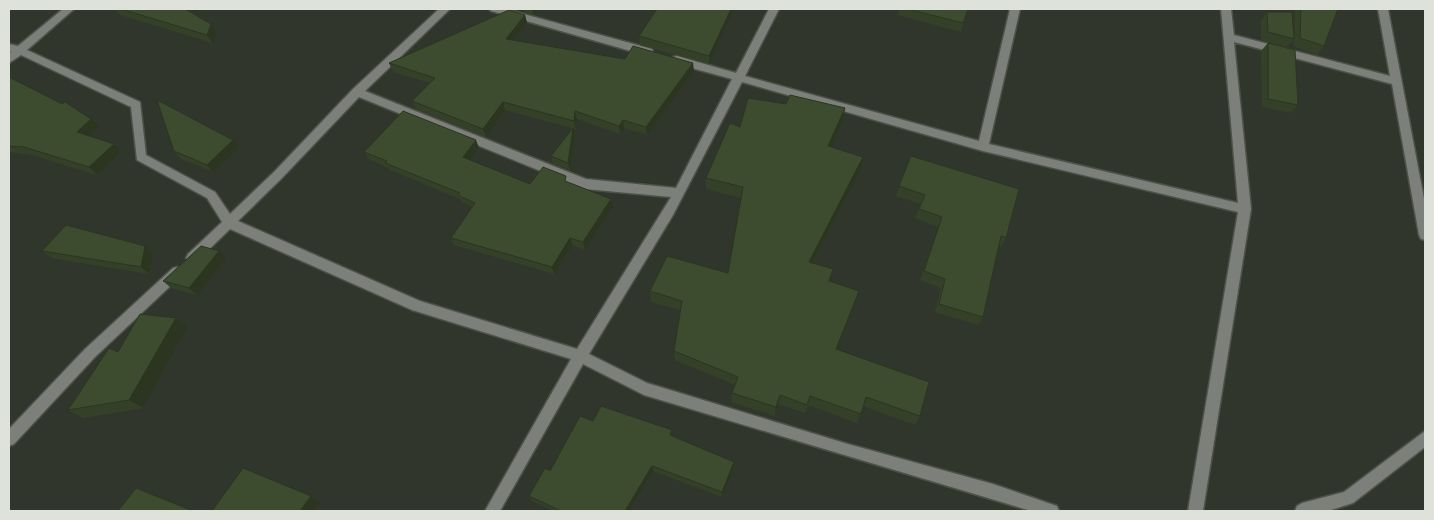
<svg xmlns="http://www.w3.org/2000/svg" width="1434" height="520" font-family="Signika,sans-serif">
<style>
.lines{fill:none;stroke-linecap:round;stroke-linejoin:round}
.minor-casing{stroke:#4d5248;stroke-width:3}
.minor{fill:#7d7f7a;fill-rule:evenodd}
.wall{fill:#344128}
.shaded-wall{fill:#2b3520}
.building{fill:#3d4c2e;stroke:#2b3520}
</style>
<rect width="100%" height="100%" fill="#31362c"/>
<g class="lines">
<g class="minor-casing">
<path id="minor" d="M 63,9 L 74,9 L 27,50 L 140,102 L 146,155 L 215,192 L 230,214 L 274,172 L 353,89 L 439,9 L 450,9 L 365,91 L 586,179 L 676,188 L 732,79 L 673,63 L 673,57 L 677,56 L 736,73 L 769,9 L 779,9 L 745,76 L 979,141 L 1010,9 L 1020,9 L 989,144 L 1238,203 L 1221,9 L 1231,9 L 1234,35 L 1390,76 L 1378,9 L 1388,9 L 1425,204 L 1425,240 L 1421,239 L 1419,235 L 1392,84 L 1234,42 L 1251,209 L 1203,511 L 1188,511 L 1238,212 L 983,151 L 742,82 L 673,215 L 589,354 L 647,383 L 848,444 L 993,484 L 1057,506 L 1059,511 L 1031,511 L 644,395 L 583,364 L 500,511 L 485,511 L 571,359 L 412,310 L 230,229 L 196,262 L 188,262 L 186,258 L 188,254 L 222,222 L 207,198 L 137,160 L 131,107 L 21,55 L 9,63 L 9,54 L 11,51 L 9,51 L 9,44 L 18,46 ZM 359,97 L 585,189 L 671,197 L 577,349 L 420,301 L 238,221 L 282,178 Z
M 489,9 L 505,9 L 652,49 L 653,52 L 648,56 L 491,11 Z
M 177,267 L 181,268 L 183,272 L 181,276 L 95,357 L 14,444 L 9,446 L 9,429 L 85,349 L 173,268 Z
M 1425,431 L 1425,447 L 1353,503 L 1328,511 L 1295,511 L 1297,506 L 1302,503 L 1344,492 Z"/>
</g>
<use href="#minor" class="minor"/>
</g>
<path class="wall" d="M 115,9 L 185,9 L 217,33 L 213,43 L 120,15 Z
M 524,9 L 539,9 L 534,15 L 525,13 Z
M 734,9 L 709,64 L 640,45 L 639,36 Z
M 899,9 L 968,9 L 961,32 L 898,15 Z
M 1295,9 L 1338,9 L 1324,46 L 1317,55 L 1293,46 L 1294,39 L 1287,47 L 1261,40 L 1261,21 L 1267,12 L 1294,39 Z
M 525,15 L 527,23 L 514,40 L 694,71 L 647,135 L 624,128 L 620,134 L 577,119 L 576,129 L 573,129 L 575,136 L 570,170 L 553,164 L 551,156 L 572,128 L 505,110 L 486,137 L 416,109 L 412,101 L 430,83 L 393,72 L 389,63 Z
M 1268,43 L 1298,105 L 1291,113 L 1262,107 L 1261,51 Z
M 9,77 L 99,126 L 89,136 L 114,144 L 121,152 L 97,175 L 32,155 L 9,152 Z
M 843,120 L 831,147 L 861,169 L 812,263 L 830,281 L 859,291 L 856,301 L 837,350 L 920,416 L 915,425 L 863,406 L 857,423 L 808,405 L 805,413 L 778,404 L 775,416 L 731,402 L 732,393 L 735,385 L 675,360 L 674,351 L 680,310 L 651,302 L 650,291 L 728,273 L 741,198 L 706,189 L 706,178 L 740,127 Z
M 233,140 L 239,147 L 213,172 L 181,159 L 174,151 Z
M 479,148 L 470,160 L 530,184 L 567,182 L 612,207 L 585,250 L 572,245 L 554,274 L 454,245 L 451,238 L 472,207 L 462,202 L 460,199 L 390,170 L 388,168 L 369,159 L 364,152 Z
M 911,156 L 1006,238 L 1001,247 L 999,246 L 983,317 L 978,325 L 935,312 L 941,288 L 920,280 L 938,227 L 915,218 L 921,204 L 896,196 Z
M 42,251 L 153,253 L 149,274 L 52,258 Z
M 226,258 L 197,295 L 171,288 L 163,281 Z
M 176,318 L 187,327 L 143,408 L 83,418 L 68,410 L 118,352 Z
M 593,421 L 672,435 L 672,436 L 734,467 L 722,497 L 653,471 L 629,511 L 554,511 L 532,501 L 529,496 Z"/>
<path class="shaded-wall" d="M 532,9 L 539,9 L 534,15 Z
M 731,9 L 734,9 L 709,64 L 709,56 Z
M 525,15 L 527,23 L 508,47 L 506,39 Z
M 211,24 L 217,33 L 213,43 L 207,35 Z
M 693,63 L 694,71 L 647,135 L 646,127 Z
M 503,102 L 505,110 L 486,137 L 483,129 Z
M 845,108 L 843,120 L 826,158 L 828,146 Z
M 575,111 L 577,119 L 576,129 L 574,121 Z
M 91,119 L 99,126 L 85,140 L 77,132 Z
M 623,120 L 624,128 L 620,134 L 619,126 Z
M 573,128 L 575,136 L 570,170 L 568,163 Z
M 233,140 L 239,147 L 213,172 L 207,165 Z
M 476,140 L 479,148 L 466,165 L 463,157 Z
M 114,144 L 121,152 L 97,175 L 89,167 Z
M 863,157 L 861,169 L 807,272 L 809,262 Z
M 611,199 L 612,207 L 585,250 L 583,242 Z
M 570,238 L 572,245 L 554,274 L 552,267 Z
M 145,246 L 153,253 L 149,274 L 141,267 Z
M 219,251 L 226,258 L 197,295 L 189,288 Z
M 859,291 L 856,301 L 833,359 L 836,349 Z
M 176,318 L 187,327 L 143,408 L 129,400 Z
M 780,395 L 778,404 L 775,416 L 776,407 Z
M 734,462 L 734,467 L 722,497 L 722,492 Z
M 652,466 L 653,471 L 629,511 L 625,511 Z
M 311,496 L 320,502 L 313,511 L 300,511 Z"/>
<path class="building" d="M 121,9 L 185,9 L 211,24 L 207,35 Z
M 657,9 L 731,9 L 709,56 L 639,36 Z
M 908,9 L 968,9 L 963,23 Z
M 1301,9 L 1338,9 L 1324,46 L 1300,38 Z
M 509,10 L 525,15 L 506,39 L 625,59 L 633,46 L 693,63 L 646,127 L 623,120 L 619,126 L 575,111 L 574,121 L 503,102 L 483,129 L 412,101 L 435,78 L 389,63 Z
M 1267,12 L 1292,12 L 1294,39 L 1268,32 Z
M 1268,43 L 1295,50 L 1298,105 L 1268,99 Z
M 9,77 L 62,104 L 65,102 L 91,119 L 77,132 L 114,144 L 89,167 L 24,147 L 9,146 Z
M 790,95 L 845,108 L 828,146 L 863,157 L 809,262 L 833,269 L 829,281 L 859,291 L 836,349 L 929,382 L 920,416 L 866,397 L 861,414 L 810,396 L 807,405 L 780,395 L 776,407 L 732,393 L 738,377 L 674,351 L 682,301 L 650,291 L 667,256 L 728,273 L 743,187 L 706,178 L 730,123 L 740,127 L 748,98 L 786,104 Z
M 157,100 L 233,140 L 207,165 L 174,151 Z
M 403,111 L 476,140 L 463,157 L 530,184 L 543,167 L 566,176 L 565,181 L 611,199 L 583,242 L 570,238 L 552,267 L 451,238 L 475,203 L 458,195 L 460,193 L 385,163 L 387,161 L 364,152 Z
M 573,128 L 568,163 L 551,156 Z
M 911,156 L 1019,189 L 1006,238 L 1001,236 L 983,317 L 939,304 L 945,279 L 924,271 L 942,217 L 919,209 L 925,195 L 899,186 Z
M 66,225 L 145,246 L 141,267 L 42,251 Z
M 201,246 L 219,251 L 189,288 L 163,281 Z
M 140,314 L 176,318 L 129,400 L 68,410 L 109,348 L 118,352 Z
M 601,406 L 672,430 L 670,435 L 734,462 L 722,492 L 652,466 L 625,511 L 561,511 L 529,496 L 545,468 L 550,471 L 580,416 L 593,421 Z
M 243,468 L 311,496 L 300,511 L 212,511 Z
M 136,488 L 193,511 L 118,511 Z"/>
<rect width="1434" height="520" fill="none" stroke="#dee2db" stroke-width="20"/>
</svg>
